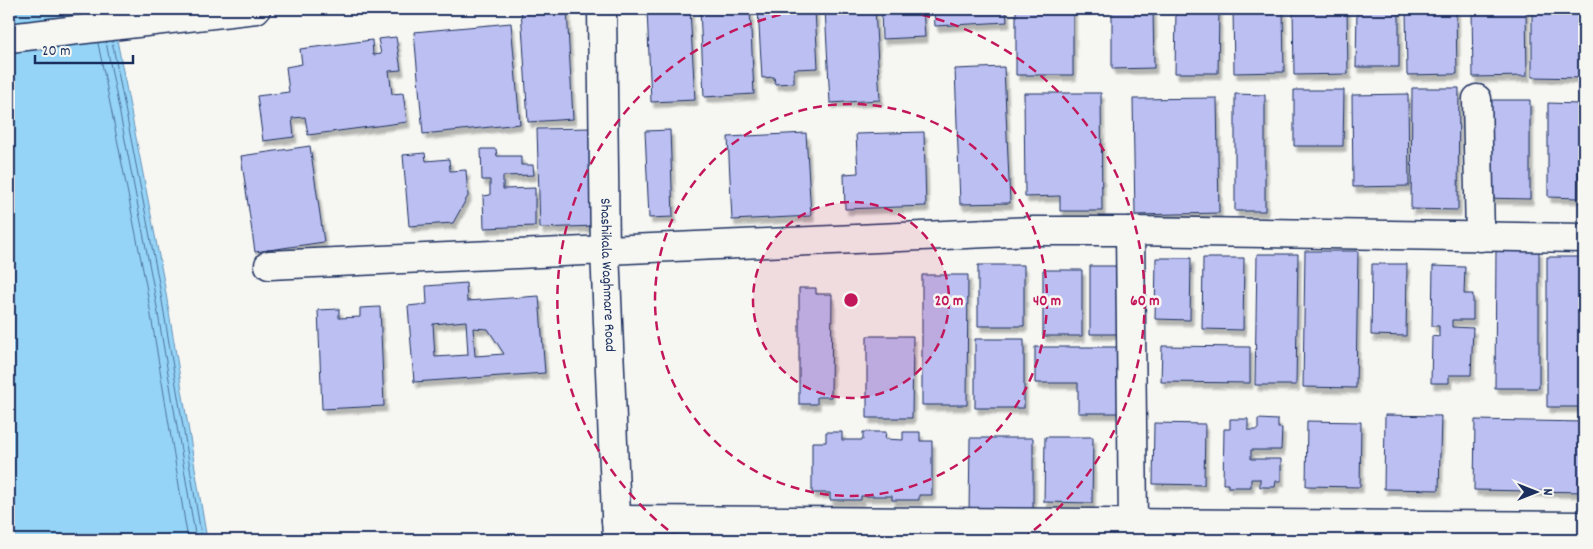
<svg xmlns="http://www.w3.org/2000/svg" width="1593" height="549" font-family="Dekko,sans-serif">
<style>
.water{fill:#95d4f6;stroke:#6492b9}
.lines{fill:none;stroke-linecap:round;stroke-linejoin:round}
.shore{stroke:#4c719b;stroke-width:1}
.building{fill:#bcbff1;stroke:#1b2f5e;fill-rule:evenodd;filter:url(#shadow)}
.street-casing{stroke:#1b2f5e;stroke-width:31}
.secondary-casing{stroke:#1b2f5e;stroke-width:31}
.street{stroke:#f6f6f2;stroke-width:28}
.secondary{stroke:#f6f6f2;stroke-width:28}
.ring{fill:none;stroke:#c2185b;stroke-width:2.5;stroke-dasharray:9 6}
.labels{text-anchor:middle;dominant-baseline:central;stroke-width:5;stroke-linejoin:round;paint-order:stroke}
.street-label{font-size:15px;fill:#1b2f5e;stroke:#f6f6f2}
.centre{fill:#c2185b;stroke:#f6f6f2;stroke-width:2.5}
.ring-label{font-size:15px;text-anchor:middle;font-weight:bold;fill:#c2185b;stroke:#f6f6f2;stroke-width:5;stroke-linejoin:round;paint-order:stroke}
</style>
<defs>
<filter id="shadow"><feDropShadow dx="3" dy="5.5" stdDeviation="1" flood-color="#0004"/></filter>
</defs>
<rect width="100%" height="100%" fill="#f6f6f2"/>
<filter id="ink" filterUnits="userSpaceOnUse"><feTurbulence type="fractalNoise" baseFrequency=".02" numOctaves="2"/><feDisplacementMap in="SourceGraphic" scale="10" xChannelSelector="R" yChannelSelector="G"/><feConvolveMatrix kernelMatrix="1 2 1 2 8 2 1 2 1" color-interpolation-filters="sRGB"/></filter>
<g filter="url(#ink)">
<path class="water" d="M 9,9 L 111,9 L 164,282 L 207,540 L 9,540 Z"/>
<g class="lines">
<path class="shore" d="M 112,41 L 159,283 L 202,540
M 106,42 L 153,284 L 196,540
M 98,43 L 146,285 L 188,540"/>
</g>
<path class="building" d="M 521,9 L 567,9 L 573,119 L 528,122 Z
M 647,9 L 690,9 L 695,100 L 651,102 Z
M 700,9 L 750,9 L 754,94 L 704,97 Z
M 758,9 L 815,9 L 818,68 L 794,69 L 794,83 L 775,84 L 774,77 L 762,78 Z
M 825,9 L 875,9 L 880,100 L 830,103 Z
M 881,9 L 923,9 L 925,37 L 882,39 Z
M 934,9 L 1006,9 L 1007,22 L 935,26 Z
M 1016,9 L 1073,9 L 1073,75 L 1016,75 Z
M 1112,9 L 1153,9 L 1154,68 L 1112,69 Z
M 1176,9 L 1219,9 L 1218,73 L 1175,73 Z
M 1233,9 L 1283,9 L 1284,72 L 1234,73 Z
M 1293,9 L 1347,9 L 1348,74 L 1294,75 Z
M 1357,9 L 1399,9 L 1399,67 L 1356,67 Z
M 1406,9 L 1456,9 L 1457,74 L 1407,75 Z
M 1472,9 L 1526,9 L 1527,76 L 1473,77 Z
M 1532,9 L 1584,9 L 1584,78 L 1532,77 Z
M 511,23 L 520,124 L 423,134 L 414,32 Z
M 396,37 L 401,70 L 389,71 L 392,94 L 403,93 L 407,122 L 308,135 L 305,117 L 292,118 L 294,137 L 263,141 L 257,96 L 289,92 L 286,67 L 302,64 L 300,49 L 372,40 L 373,55 L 381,54 L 378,39 Z
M 1004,67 L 1010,203 L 960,204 L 955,69 Z
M 1412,88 L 1459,88 L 1458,210 L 1411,209 Z
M 1294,90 L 1344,90 L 1343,146 L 1294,146 Z
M 1024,93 L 1101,93 L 1102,211 L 1060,211 L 1060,196 L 1025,197 Z
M 1235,94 L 1265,95 L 1265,211 L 1235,211 Z
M 1408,94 L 1409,186 L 1353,187 L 1352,95 Z
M 1217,98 L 1219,213 L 1135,215 L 1133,99 Z
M 1481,100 L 1530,100 L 1530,199 L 1481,198 Z
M 1548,103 L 1579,104 L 1578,198 L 1548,197 Z
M 592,128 L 595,226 L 540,228 L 537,129 Z
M 670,130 L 673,217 L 649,218 L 645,131 Z
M 924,132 L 926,206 L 845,209 L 844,174 L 858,173 L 856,134 Z
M 806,133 L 811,216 L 732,220 L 728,137 Z
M 310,146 L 324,242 L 255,252 L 241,156 Z
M 481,149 L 496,149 L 497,156 L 521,156 L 521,165 L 533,165 L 534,175 L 503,176 L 503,189 L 535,188 L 535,226 L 484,228 L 483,196 L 490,195 L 490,180 L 482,180 Z
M 425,153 L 426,161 L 449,159 L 450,171 L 466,170 L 468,196 L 453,223 L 409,226 L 403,155 Z
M 1496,249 L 1539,250 L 1539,388 L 1495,388 Z
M 1305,251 L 1358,251 L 1356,388 L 1303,387 Z
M 1257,254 L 1298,254 L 1296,385 L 1255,385 Z
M 1547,257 L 1584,257 L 1584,396 L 1581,396 L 1581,407 L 1547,407 Z
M 1156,258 L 1191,258 L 1190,320 L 1155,319 Z
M 1203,258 L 1244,258 L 1243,330 L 1202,329 Z
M 1372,264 L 1407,264 L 1406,336 L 1371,335 Z
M 978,265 L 1024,265 L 1024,326 L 978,326 Z
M 1090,266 L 1128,266 L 1127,334 L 1090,334 Z
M 1433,266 L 1465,267 L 1464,294 L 1473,294 L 1473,320 L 1452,320 L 1452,327 L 1473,328 L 1471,375 L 1449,375 L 1449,383 L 1431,383 L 1432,336 L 1439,337 L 1439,326 L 1432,326 Z
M 1043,270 L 1082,270 L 1082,336 L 1043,336 Z
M 922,275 L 968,275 L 967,405 L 922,405 Z
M 466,283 L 467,301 L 539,296 L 545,373 L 414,382 L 408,306 L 427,304 L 426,286 ZM 466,321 L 468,355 L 435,357 L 433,324 ZM 473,328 L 488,329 L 504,354 L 475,356 Z
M 799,288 L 816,288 L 816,294 L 832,294 L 831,397 L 817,397 L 817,404 L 799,404 Z
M 380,307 L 384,406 L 322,409 L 318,310 L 339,309 L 339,318 L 360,317 L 360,308 Z
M 867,336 L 913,336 L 912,418 L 867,418 Z
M 975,339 L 1024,339 L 1024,408 L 975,408 Z
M 1162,346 L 1250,347 L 1250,383 L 1161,382 Z
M 1035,347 L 1121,347 L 1120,413 L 1078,413 L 1078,383 L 1035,383 Z
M 1385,415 L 1441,416 L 1439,490 L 1384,489 Z
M 1230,419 L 1248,419 L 1248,430 L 1258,430 L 1258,419 L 1278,420 L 1278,428 L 1282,428 L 1281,450 L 1251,450 L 1251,459 L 1281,459 L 1281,481 L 1276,481 L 1275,487 L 1260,487 L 1260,479 L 1251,479 L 1251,487 L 1228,487 L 1228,484 L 1223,484 L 1224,429 L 1230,429 Z
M 1475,420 L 1584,422 L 1584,492 L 1474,490 Z
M 1307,421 L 1361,422 L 1360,487 L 1306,486 Z
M 1154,423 L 1205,424 L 1204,485 L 1153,484 Z
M 826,432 L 842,432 L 842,440 L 863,440 L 863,432 L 886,432 L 885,439 L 903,440 L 903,432 L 920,432 L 920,441 L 932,441 L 932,495 L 919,495 L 919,500 L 892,500 L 892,496 L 861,496 L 861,500 L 830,500 L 830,493 L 812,493 L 812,442 L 826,442 Z
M 1045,437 L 1093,437 L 1092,503 L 1044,502 Z
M 970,438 L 1033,438 L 1033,514 L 969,513 Z"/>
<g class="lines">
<g class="street-casing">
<g id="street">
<path id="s1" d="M 602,9 L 605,250 L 617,540"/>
<path d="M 1477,99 L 1480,237"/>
<path d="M 1130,231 L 1133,523"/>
<path d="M 269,265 L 1034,231 L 1130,231 L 1584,238"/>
<path d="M 616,520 L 1584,526"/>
</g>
</g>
<g class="secondary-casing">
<path id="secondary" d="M 9,38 L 256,9"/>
</g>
<use href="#street" class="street"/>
<use href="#secondary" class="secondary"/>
</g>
</g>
<circle cx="851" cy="300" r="98" fill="#c2185b" fill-opacity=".12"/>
<g class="ring">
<circle cx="851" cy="300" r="98"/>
<circle cx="851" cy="300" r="196"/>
<path d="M680 539A294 294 0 0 1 810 9M892 9A294 294 0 0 1 1022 539"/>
</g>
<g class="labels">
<g class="street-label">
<text stroke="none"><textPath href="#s1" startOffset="266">Shashikala Waghmare Road</textPath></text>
</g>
</g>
<circle cx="851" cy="300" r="8" class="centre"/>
<g class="ring-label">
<text x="949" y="305">20 m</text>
<text x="1047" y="305">40 m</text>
<text x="1145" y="305">60 m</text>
</g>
<rect width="1593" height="549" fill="none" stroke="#f6f6f2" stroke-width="30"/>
<rect x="15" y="15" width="1563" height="519" fill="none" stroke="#1b2f5e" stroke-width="2" filter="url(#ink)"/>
<g transform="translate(1536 492) rotate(90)" stroke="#f6f6f2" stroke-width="4" paint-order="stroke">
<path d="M0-4L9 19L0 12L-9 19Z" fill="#1b2f5e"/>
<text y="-8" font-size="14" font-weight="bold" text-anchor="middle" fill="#1b2f5e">N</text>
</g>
<path d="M35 55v8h98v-8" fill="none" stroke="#1b2f5e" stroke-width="2.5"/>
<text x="42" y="55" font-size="15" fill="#1b2f5e" stroke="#f6f6f2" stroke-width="4" paint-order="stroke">20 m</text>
</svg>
